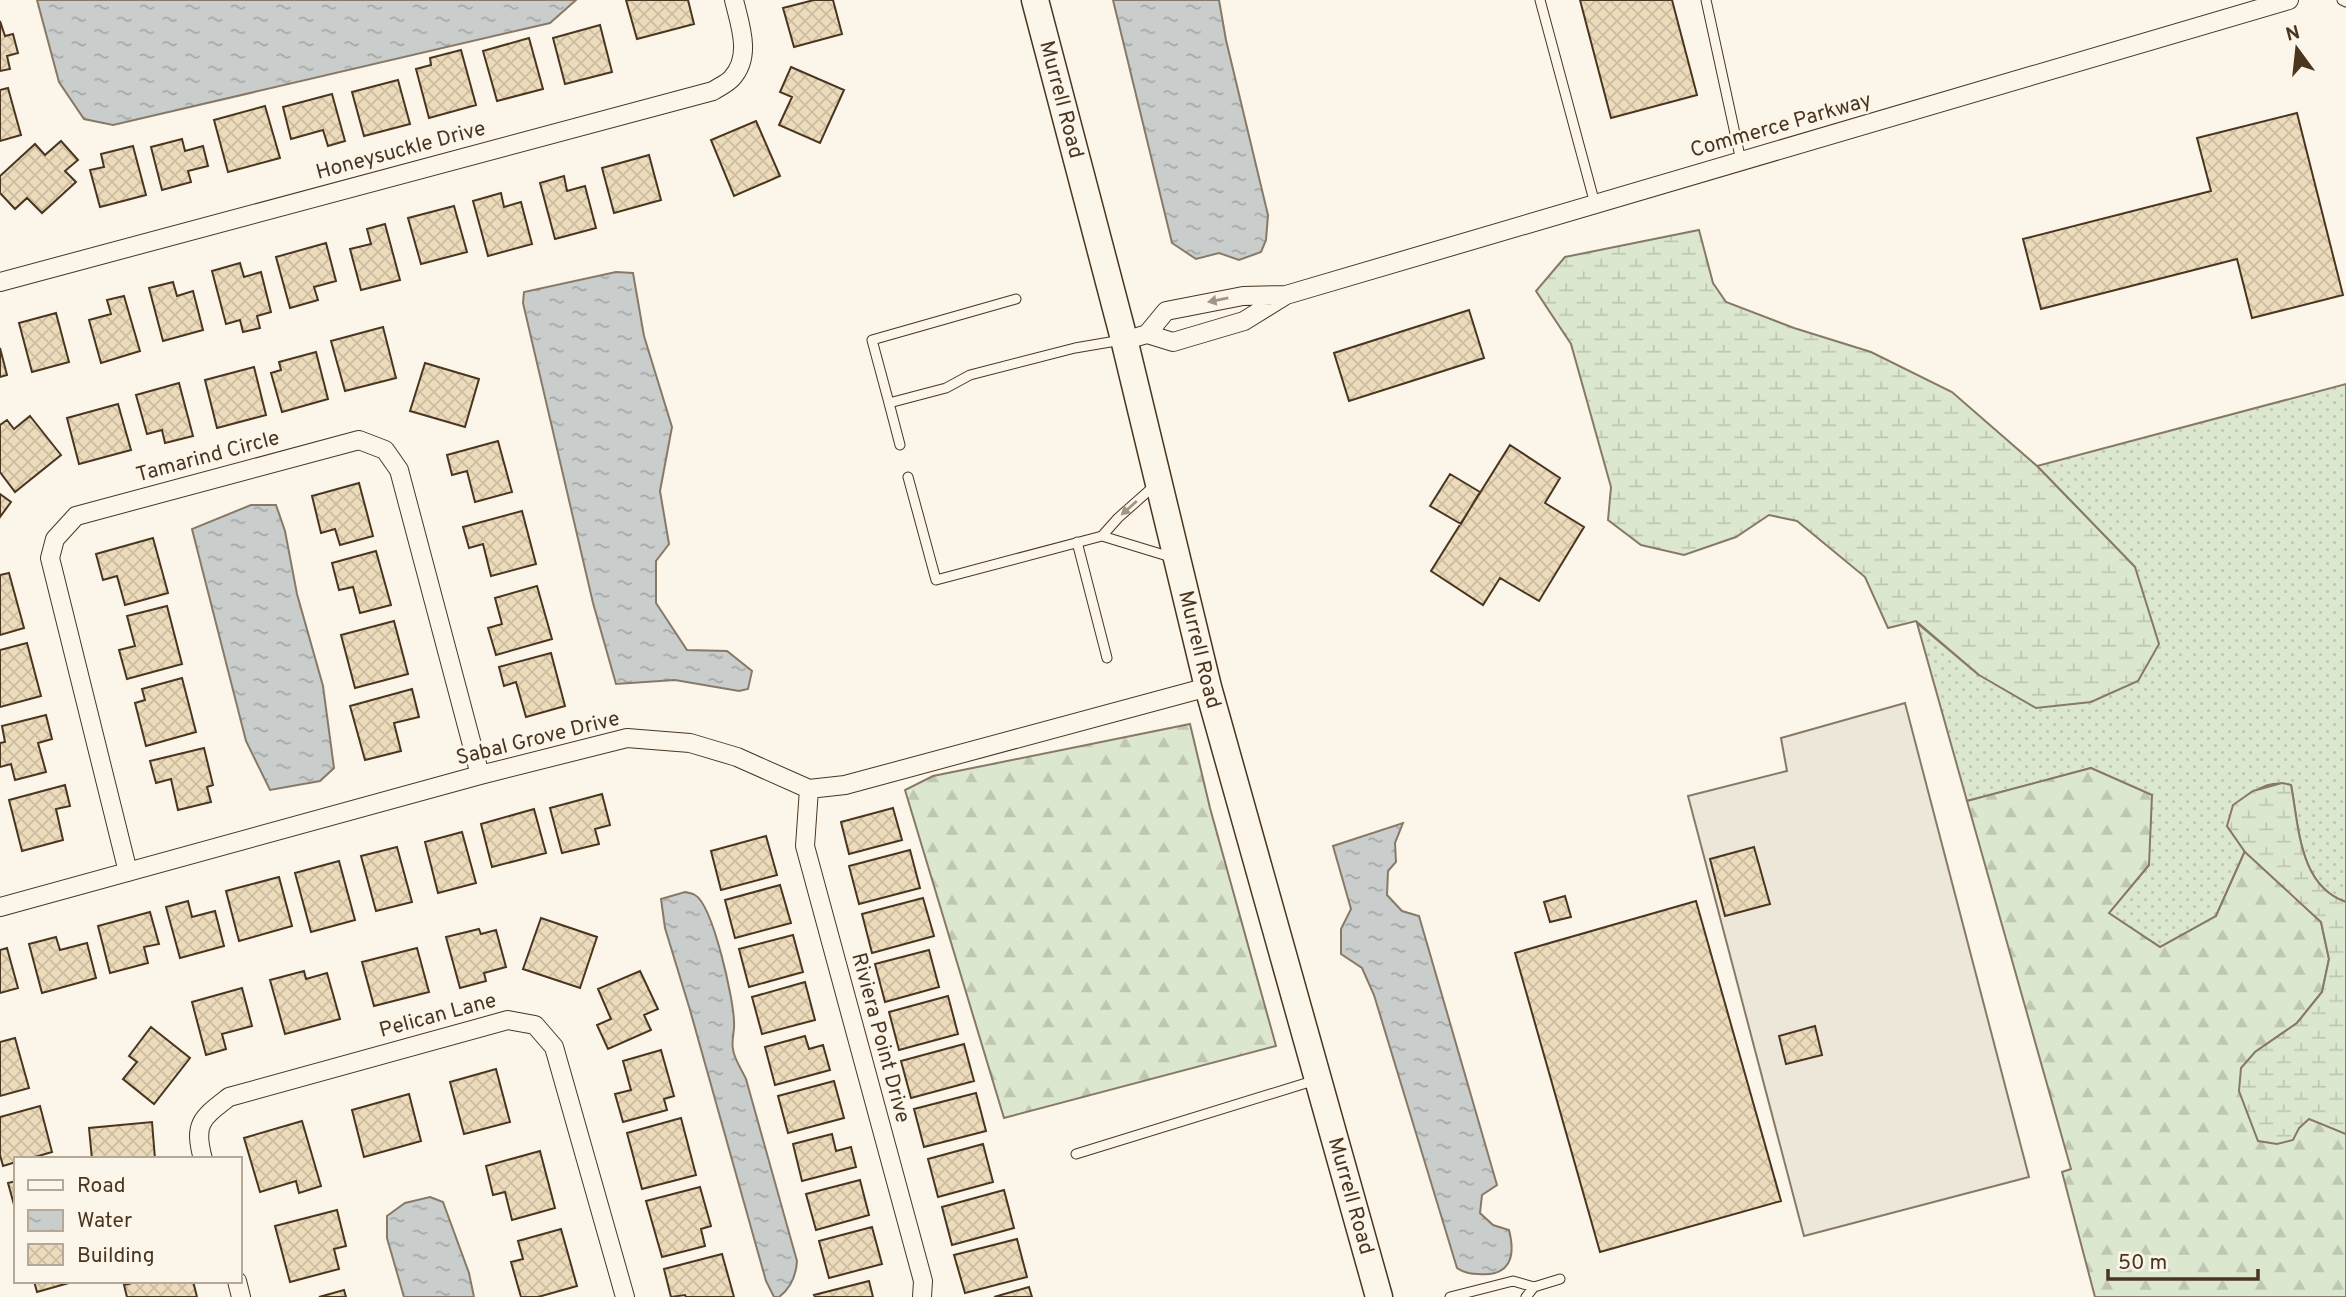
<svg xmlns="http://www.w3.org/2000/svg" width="2346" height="1297" font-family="Overpass,sans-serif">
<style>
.grass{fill:url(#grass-dots);stroke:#887966;stroke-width:2}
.forest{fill:url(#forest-firs);stroke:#887966;stroke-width:2}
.wetland{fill:url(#wetland-marsh);stroke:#887966;stroke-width:2}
.parking{fill:#ede7d9;stroke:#887966;stroke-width:2}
.water{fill:url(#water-ripples);stroke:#887966;stroke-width:2}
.building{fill:url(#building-cross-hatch);stroke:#4a3520;stroke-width:2}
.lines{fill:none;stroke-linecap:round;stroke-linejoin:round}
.lane-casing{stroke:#4a3520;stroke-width:11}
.street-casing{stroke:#4a3520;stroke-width:20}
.secondary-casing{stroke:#4a3520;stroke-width:29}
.lane{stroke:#fbf6e9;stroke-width:9}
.street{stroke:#fbf6e9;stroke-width:18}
.secondary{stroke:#fbf6e9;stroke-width:26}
.oneway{fill:#a29684}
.labels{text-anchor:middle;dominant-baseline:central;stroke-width:5;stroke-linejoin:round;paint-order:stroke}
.street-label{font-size:21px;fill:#4a3520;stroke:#fbf6e9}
</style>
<defs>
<pattern id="grass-dots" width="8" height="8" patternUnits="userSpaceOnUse" patternTransform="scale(1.75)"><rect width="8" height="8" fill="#dce7d0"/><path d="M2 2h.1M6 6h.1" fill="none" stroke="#bec7b2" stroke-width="1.8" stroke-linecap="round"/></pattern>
<pattern id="forest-firs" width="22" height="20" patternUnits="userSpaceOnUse" patternTransform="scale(1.75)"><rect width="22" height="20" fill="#dce7d0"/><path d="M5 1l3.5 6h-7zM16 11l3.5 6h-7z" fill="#bec7b2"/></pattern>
<pattern id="wetland-marsh" width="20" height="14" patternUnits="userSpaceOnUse" patternTransform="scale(1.75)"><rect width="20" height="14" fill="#dce7d0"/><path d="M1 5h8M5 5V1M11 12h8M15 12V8" fill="none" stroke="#bec7b2"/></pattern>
<pattern id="water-ripples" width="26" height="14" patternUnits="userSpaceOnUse" patternTransform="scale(1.75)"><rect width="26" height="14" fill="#c9cecd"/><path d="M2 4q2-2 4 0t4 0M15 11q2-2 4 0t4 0" fill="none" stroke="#a5a8a6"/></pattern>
<pattern id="building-cross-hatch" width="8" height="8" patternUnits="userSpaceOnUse" patternTransform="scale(1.75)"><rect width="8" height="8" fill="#ecdcbc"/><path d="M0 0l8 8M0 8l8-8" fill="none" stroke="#ccbda1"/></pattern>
</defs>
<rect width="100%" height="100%" fill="#fbf6e9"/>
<path class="grass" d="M 2346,384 L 2346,902 C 2299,886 2299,827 2291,785 C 2257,777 2245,802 2227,826 L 2245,851 L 2216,916 L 2160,947 L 2108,913 L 2149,865 L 2091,768 L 1967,801 L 1917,623 L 1979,675 L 2135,567 L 2037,466 Z"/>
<path class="forest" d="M 1190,724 L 1210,808 L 1276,1046 L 1004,1118 L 905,790 L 933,776 Z
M 2091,768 L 2152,795 L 2149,865 L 2109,913 L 2160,947 L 2216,916 L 2245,851 L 2321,922 L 2329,959 L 2322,992 L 2297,1023 L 2255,1052 L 2299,1128 L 2309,1118 L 2346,1134 L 2346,1297 L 2095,1297 L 2062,1172 L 2071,1169 L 1967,801 Z"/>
<path class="wetland" d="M 1699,230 L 1713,283 L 1726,302 L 1794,328 L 1871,352 L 1952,392 L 2037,466 L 2135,567 L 2159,644 L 2138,681 L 2091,702 L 2036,708 L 1979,675 L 1916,621 L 1888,628 L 1865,577 L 1797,521 L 1769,515 L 1736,537 L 1684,555 L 1641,545 L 1608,520 L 1611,487 L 1571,344 L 1536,291 L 1565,257 Z
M 2282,783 L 2291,785 C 2299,827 2299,886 2346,902 L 2346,1134 L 2309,1119 L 2299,1128 L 2293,1140 L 2277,1144 L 2258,1141 L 2239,1091 L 2241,1068 L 2255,1052 L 2297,1023 L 2322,992 L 2329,959 L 2321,922 L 2245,852 L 2227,826 L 2233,805 L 2253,791 Z"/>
<path class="parking" d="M 1905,703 L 2029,1177 L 1804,1236 L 1688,796 L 1787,771 L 1781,738 Z"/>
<path class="water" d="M 37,0 L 576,0 L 550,23 L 113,125 L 84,119 L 59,82 Z
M 1113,0 L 1219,0 L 1226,40 L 1268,215 L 1266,240 L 1261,252 L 1239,260 L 1219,253 L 1196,259 L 1172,243 Z
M 616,272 L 633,273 L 644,336 L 672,427 L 660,491 L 669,544 L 656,561 L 656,603 L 687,650 L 727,651 L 752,671 L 748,689 L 739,691 L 675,680 L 616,684 L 593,603 L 523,303 L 524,292 Z
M 251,505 L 276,505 L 285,531 L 297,594 L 323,686 L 334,768 L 320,781 L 270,790 L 246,741 L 192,529 Z
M 1403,823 L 1395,843 L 1396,862 L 1388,871 L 1387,895 L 1402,911 L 1419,916 L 1497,1185 L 1482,1195 L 1480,1213 L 1493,1225 L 1509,1230 C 1516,1257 1510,1277 1478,1274 C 1470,1274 1464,1273 1457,1268 L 1374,995 L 1362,968 L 1341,954 L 1341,929 L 1351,909 L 1333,846 Z
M 685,892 C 688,893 692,893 695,895 C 713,905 734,1001 734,1022 C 735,1031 731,1040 733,1049 C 734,1059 742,1070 746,1079 L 797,1261 C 796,1276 791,1288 779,1297 L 774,1297 L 766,1281 L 690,1010 L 665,928 L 661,899 Z
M 430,1197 L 443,1202 L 469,1273 L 474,1297 L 404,1297 L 387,1238 L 387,1216 L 405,1203 Z"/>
<path class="building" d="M 626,0 L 688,0 L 694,24 L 637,39 Z
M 814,0 L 833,0 L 842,34 L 794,47 L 783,8 Z
M 1580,0 L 1672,0 L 1697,95 L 1611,118 Z
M 0,21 L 5,36 L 13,34 L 18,53 L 7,56 L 10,69 L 0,71 Z
M 600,25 L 612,72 L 565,84 L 553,38 Z
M 529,38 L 543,89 L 497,101 L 483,51 Z
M 461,50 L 476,105 L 429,118 L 416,69 L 431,65 L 430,58 Z
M 791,67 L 844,90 L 820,143 L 779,125 L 792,97 L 780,92 Z
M 398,80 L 410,124 L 364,136 L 352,92 Z
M 8,88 L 21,135 L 0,141 L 0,90 Z
M 332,94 L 345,141 L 328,146 L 323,130 L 291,139 L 283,107 Z
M 265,106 L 280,158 L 228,172 L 214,120 Z
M 2297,113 L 2343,295 L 2252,318 L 2237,259 L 2041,309 L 2023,239 L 2211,191 L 2197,138 Z
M 756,121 L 780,176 L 734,196 L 711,140 Z
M 182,139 L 185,151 L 203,146 L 208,166 L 188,171 L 191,182 L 162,190 L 151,147 Z
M 61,141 L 78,160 L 65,171 L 76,182 L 42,213 L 27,198 L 15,209 L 0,193 L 0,176 L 35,144 L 45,155 Z
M 133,146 L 146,195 L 100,207 L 90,170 L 104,167 L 101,154 Z
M 649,155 L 661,200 L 614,213 L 602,168 Z
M 564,176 L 567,191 L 585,186 L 596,228 L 555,239 L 540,183 Z
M 501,193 L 504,207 L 521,202 L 532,244 L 488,256 L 473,201 Z
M 454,206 L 467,252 L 421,264 L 408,218 Z
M 385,224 L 400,280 L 361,290 L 350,249 L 371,244 L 367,229 Z
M 326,243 L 336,281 L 314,287 L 318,300 L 290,308 L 276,257 Z
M 240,263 L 244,277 L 261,272 L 271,312 L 257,316 L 260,328 L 243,332 L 240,320 L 226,324 L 212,271 Z
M 173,282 L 177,296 L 193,291 L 203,330 L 163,341 L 149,288 Z
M 124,296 L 140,351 L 101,363 L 89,320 L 111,314 L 107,300 Z
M 1469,310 L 1484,358 L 1349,401 L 1334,353 Z
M 56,313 L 69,362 L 32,372 L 19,323 Z
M 383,327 L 396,378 L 345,391 L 331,341 Z
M 0,348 L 7,375 L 0,377 Z
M 316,352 L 328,399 L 282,412 L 271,373 L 281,370 L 279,362 Z
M 425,363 L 479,379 L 465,427 L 410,411 Z
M 254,367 L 266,415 L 217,428 L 205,380 Z
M 179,383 L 193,436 L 165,443 L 162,430 L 147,434 L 136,395 Z
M 118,404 L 131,450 L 79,464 L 67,418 Z
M 30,416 L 61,455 L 15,492 L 0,472 L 0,425 L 7,420 L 14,429 Z
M 498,441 L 512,492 L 475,502 L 467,471 L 452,475 L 447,455 Z
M 1510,445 L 1560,478 L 1545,503 L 1584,527 L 1539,601 L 1500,578 L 1483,605 L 1431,571 Z
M 1450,474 L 1480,492 L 1461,524 L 1430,506 Z
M 359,483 L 373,536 L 340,545 L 335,529 L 321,533 L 312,496 Z
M 0,494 L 11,502 L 0,517 Z
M 522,511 L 536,564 L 491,576 L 483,544 L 469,548 L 463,527 Z
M 153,538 L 168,593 L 125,605 L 117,576 L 103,580 L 96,554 Z
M 376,551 L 391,605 L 360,613 L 353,587 L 339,590 L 332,563 Z
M 9,573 L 24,628 L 0,635 L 0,575 Z
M 537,586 L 552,639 L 496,655 L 488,628 L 502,624 L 495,598 Z
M 167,606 L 182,664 L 127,679 L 119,650 L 135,646 L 127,616 Z
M 394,621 L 408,674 L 355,688 L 341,635 Z
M 27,643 L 41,696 L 0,707 L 0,650 Z
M 551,653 L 565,706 L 526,717 L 516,682 L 504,686 L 499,667 Z
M 182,678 L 196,732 L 146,746 L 135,703 L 145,700 L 142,689 Z
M 412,689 L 419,717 L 394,723 L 401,751 L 365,760 L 350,706 Z
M 46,715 L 52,739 L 38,743 L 46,772 L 15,780 L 11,764 L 0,767 L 0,743 L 5,742 L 2,726 Z
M 204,748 L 213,785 L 207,787 L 211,802 L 178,810 L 171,779 L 156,783 L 150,761 Z
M 65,785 L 70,806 L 56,809 L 63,840 L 22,851 L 9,800 Z
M 602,794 L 610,825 L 595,829 L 599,844 L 562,853 L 550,808 Z
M 893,808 L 902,840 L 849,854 L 841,822 Z
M 534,809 L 546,853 L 492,867 L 481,824 Z
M 462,832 L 476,883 L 438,893 L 425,842 Z
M 766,836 L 777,875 L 721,890 L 711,851 Z
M 397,847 L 412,902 L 376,911 L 361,856 Z
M 1754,847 L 1770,904 L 1725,916 L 1710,859 Z
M 910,850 L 920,888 L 859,904 L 849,866 Z
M 339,861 L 355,920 L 311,932 L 295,873 Z
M 279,877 L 292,926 L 239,941 L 226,891 Z
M 780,885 L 791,923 L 735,938 L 725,900 Z
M 1565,896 L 1571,917 L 1550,922 L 1544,902 Z
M 923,898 L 934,936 L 872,953 L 862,914 Z
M 188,901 L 192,917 L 215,911 L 224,946 L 180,958 L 166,907 Z
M 1696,901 L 1781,1201 L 1600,1252 L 1515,953 Z
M 150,912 L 159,944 L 144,947 L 148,963 L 110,973 L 98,926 Z
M 541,918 L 597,937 L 580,988 L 523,969 Z
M 479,929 L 481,934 L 496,930 L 506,967 L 484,973 L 486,981 L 460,988 L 446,937 Z
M 793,935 L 803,972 L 749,987 L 739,949 Z
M 56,937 L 60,950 L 87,943 L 96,978 L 42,993 L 29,944 Z
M 7,948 L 18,988 L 0,993 L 0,950 Z
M 417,948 L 429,992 L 374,1006 L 362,962 Z
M 929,950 L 939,987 L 885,1002 L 875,964 Z
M 304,971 L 306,979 L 327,973 L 340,1019 L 285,1034 L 270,980 Z
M 640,971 L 658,1009 L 644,1015 L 651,1030 L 608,1049 L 597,1025 L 611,1019 L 598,989 Z
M 805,982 L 815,1020 L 762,1034 L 752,997 Z
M 242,988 L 252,1026 L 222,1034 L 226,1049 L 206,1055 L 192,1002 Z
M 948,996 L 958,1034 L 899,1050 L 889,1012 Z
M 1815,1026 L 1822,1055 L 1786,1064 L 1779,1036 Z
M 151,1027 L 190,1058 L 154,1104 L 123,1079 L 137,1062 L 129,1056 Z
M 805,1036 L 809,1049 L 823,1045 L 830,1070 L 775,1085 L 765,1047 Z
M 15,1038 L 29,1088 L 0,1096 L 0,1042 Z
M 964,1044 L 974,1081 L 911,1098 L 901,1061 Z
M 661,1050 L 674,1096 L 664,1099 L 667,1110 L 623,1122 L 615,1094 L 631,1090 L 623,1061 Z
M 496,1069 L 510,1122 L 464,1134 L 450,1082 Z
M 834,1081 L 844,1118 L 788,1133 L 778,1096 Z
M 976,1093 L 986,1131 L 924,1147 L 914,1109 Z
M 409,1094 L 421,1141 L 364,1157 L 352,1110 Z
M 40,1106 L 52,1152 L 28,1159 L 16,1159 L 16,1162 L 3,1166 L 0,1155 L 0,1117 Z
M 681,1118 L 696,1175 L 642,1189 L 627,1133 Z
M 302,1121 L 321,1186 L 299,1193 L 296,1181 L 260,1192 L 244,1138 Z
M 152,1122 L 155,1159 L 92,1159 L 89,1128 Z
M 832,1134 L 836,1151 L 851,1147 L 856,1167 L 802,1181 L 793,1144 Z
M 983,1144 L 993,1182 L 938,1197 L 928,1159 Z
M 540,1151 L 555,1208 L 512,1220 L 505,1192 L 493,1195 L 486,1166 Z
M 860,1180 L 869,1215 L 816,1230 L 806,1194 Z
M 16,1181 L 16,1212 L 8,1183 Z
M 700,1187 L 711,1226 L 701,1229 L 705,1246 L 662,1257 L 646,1201 Z
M 1004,1190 L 1014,1228 L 952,1245 L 942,1207 Z
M 337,1210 L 346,1246 L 334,1249 L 339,1269 L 290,1282 L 275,1226 Z
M 872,1227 L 882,1264 L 829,1278 L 819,1241 Z
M 561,1229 L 577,1286 L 538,1297 L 521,1297 L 511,1262 L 523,1259 L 518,1241 Z
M 1017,1239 L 1027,1277 L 965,1293 L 954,1255 Z
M 722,1254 L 734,1297 L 686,1297 L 685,1295 L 671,1297 L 664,1269 Z
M 34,1281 L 76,1281 L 37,1292 Z
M 131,1281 L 193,1281 L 197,1297 L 127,1297 L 124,1285 L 132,1283 Z
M 869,1281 L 873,1297 L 815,1297 L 814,1295 Z
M 1029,1287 L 1032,1297 L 994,1297 Z
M 344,1290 L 346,1297 L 319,1297 Z"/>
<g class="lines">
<g class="lane-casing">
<path id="lane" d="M 1540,0 L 1595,204
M 1706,0 L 1741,161
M 2342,0 L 2346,2
M 1016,299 L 872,340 L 889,403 L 946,388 L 970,375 L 1075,348 L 1122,340
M 889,403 L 900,445
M 908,477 L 936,580 L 1102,536 L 1118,518 L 1154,486
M 1102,536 L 1174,558
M 1077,542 L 1107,658
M 1076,1154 L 1316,1080
M 1534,1287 L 1560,1279
M 1450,1297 L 1513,1281 L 1534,1287 L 1526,1297"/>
</g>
<g class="street-casing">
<path id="street" d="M 0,282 L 713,91 C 719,87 728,83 732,78 C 752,56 740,25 734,0
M 1147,334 L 1166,311 L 1243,296 L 1286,295 L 2289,0
M 1137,337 L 1147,334 L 1173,342 L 1244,321 L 1286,295
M 809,789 L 805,846 L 923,1281 L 922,1297
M 128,872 L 50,558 L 55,539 L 76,516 L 359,440 L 385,450 L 399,470 L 480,775
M 0,907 L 480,775 L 627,738 L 690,743 L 737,757 L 809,789 L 845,785 L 1208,687
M 203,1159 C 193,1123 202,1118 229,1097 L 508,1020 L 535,1025 L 554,1047 L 625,1297
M 237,1281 L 241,1297"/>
</g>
<g class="secondary-casing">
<g id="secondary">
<path id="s1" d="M 1035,0 L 1124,339 L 1208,687 L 1379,1297"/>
</g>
</g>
<use href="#lane" class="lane"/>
<use href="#street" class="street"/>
<use href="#secondary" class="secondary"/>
</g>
<defs><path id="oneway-solid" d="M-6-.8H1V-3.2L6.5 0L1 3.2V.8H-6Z" transform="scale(1.75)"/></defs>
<g class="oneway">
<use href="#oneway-solid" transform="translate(1218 300) rotate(169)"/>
<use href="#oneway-solid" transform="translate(1129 508) rotate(138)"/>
</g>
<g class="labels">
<g class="street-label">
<text stroke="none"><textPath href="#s1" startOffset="103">Murrell Road</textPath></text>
<text transform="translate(1781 126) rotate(-16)">Commerce Parkway</text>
<text transform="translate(401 151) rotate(-15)">Honeysuckle Drive</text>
<text transform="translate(208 457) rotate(-15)">Tamarind Circle</text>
<text stroke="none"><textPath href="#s1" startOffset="670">Murrell Road</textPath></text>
<text transform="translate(538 739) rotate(-14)">Sabal Grove Drive</text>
<text transform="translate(438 1016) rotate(-15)">Pelican Lane</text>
<text transform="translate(880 1038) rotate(75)">Riviera Point Drive</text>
<text stroke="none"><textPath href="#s1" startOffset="1237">Murrell Road</textPath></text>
</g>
</g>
<rect x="14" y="1157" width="228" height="126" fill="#fbf6e9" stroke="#b4a999" stroke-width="2"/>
<rect x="28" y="1180" width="35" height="10" fill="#fbf6e9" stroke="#b4a999" stroke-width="2"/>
<text x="77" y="1192" font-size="21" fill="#4a3520">Road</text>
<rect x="28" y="1210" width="35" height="21" fill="url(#water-ripples)" stroke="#b4a999" stroke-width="2"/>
<text x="77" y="1227" font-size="21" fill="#4a3520">Water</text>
<rect x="28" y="1244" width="35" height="21" fill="url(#building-cross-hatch)" stroke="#b4a999" stroke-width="2"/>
<text x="77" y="1262" font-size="21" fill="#4a3520">Building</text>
<g transform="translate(2297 49) rotate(345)" stroke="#fbf6e9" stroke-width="5" paint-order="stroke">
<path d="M0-5L12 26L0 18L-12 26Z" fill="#4a3520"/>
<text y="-10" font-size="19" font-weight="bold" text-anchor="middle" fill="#4a3520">N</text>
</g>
<path d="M2108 1269v10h150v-10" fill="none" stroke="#4a3520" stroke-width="3.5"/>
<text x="2118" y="1269" font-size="21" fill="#4a3520" stroke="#fbf6e9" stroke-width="5" paint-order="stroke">50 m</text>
</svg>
